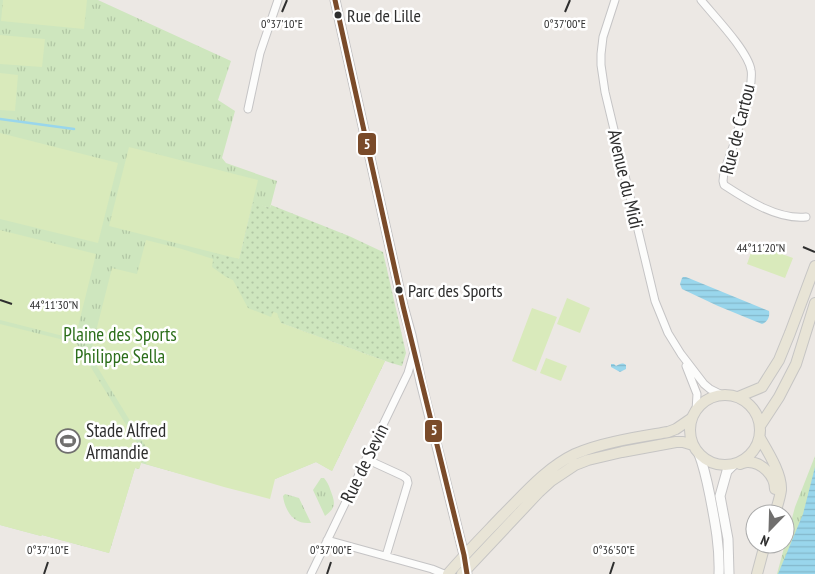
<svg xmlns="http://www.w3.org/2000/svg" width="815" height="574" font-family="'PT Sans Narrow',sans-serif">
<style>
.grass{fill:url(#grass-tufts)}
.garden{fill:url(#garden-dots)}
.pitch{fill:#d9eabb}
.water{fill:url(#water-rules)}
.lines{fill:none;stroke-linecap:round;stroke-linejoin:round}
.stream{stroke:#99d6ec;stroke-width:2.5}
.street-casing{stroke:#c5c4c5;stroke-width:9}
.secondary-casing{stroke:#c5c4c5;stroke-width:11}
.primary-casing{stroke:#c6c5c4;stroke-width:12}
.street{stroke:#fcfcfb;stroke-width:7}
.secondary{stroke:#fcfcfb;stroke-width:9}
.primary{stroke:#e8e4d6;stroke-width:10}
.bus-1-casing{stroke:#fff;stroke-width:9}
.bus-1{stroke:#7a4b2a;stroke-width:5}
.ticks{fill:none;stroke:#2e2e2e;stroke-width:2}
.bus-dot{fill:#2e2e2e;stroke:#fff;stroke-width:2}
.labels{text-anchor:middle;dominant-baseline:central;stroke-width:5;stroke-linejoin:round;paint-order:stroke}
.bus-label{font-size:18px;fill:#2e2e2e;stroke:#fff;text-anchor:start}
.street-label{font-size:19px;fill:#2e2e2e;stroke:#fff}
.park-label{font-size:19px;fill:#2c6e1b;stroke:#fff}
.poi-label{font-size:19px;fill:#2e2e2e;stroke:#fff;text-anchor:start}
.ticks-label{font-size:12px;text-anchor:middle;fill:#2e2e2e;stroke:#fff;stroke-width:5;stroke-linejoin:round;paint-order:stroke}
.line-badge{stroke:#fff;stroke-width:2}
.badge-label{font-size:14px;text-anchor:middle;font-weight:bold;fill:#fff}
</style>
<defs>
<pattern id="grass-tufts" width="24" height="20" patternUnits="userSpaceOnUse" patternTransform="scale(1.25)"><rect width="24" height="20" fill="#cee6be"/><path d="M3 7l-1-3M5 7V3M7 7l1-3M15 17l-1-3M17 17v-4M19 17l1-3" fill="none" stroke="#b1c6a4"/></pattern>
<pattern id="garden-dots" width="8" height="8" patternUnits="userSpaceOnUse" patternTransform="scale(1.25)"><rect width="8" height="8" fill="#cee6be"/><path d="M2 2h.1M6 6h.1" fill="none" stroke="#b1c6a4" stroke-width="1.8" stroke-linecap="round"/></pattern>
<pattern id="water-rules" width="6" height="5" patternUnits="userSpaceOnUse" patternTransform="scale(1.25)"><rect width="6" height="5" fill="#99d6ec"/><path d="M0 2.5h6" fill="none" stroke="#84b8cb"/></pattern>
</defs>
<rect width="100%" height="100%" fill="#ece8e4"/>
<path class="grass" d="M 0,0 L 98,0 L 231,61 L 218,100 L 235,111 L 222,158 L 226,163 L 277,181 L 270,208 L 253,203 L 239,259 L 273,312 L 276,313 L 281,323 L 385,361 L 332,471 L 316,462 L 275,479 L 221,485 L 141,463 L 139,469 L 135,468 L 109,553 L 42,535 L 41,536 L 0,525 Z
M 815,456 L 815,574 L 777,574 L 795,507 Z
M 321,478 L 324,478 C 327,482 329,485 330,489 C 335,502 337,507 325,516 L 313,490 Z
M 285,494 L 299,498 L 311,523 C 306,523 302,523 298,521 C 289,517 284,505 283,496 Z"/>
<path class="garden" d="M 253,202 L 270,208 L 271,205 L 349,236 L 383,252 L 406,353 L 402,366 L 391,363 L 281,323 L 271,317 L 247,308 L 233,280 L 226,277 L 212,267 L 214,253 L 239,259 Z"/>
<path class="pitch" d="M 3,0 L 87,0 L 84,29 L 1,21 Z
M 0,35 L 45,39 L 42,67 L 0,64 Z
M 0,73 L 18,75 L 15,111 L 0,110 Z
M 0,133 L 118,163 L 98,243 L 0,219 Z
M 129,147 L 258,180 L 239,259 L 109,226 Z
M 0,230 L 96,254 L 75,339 L 0,320 Z
M 146,240 L 182,249 L 213,259 L 212,267 L 226,277 L 233,280 L 248,308 L 271,317 L 273,312 L 277,313 L 281,323 L 385,361 L 332,471 L 316,462 L 275,479 L 270,499 L 224,487 L 146,464 L 149,452 L 90,355 L 112,268 L 137,274 Z
M 754,244 L 793,258 L 785,278 L 747,264 Z
M 567,298 L 590,308 L 580,333 L 557,324 Z
M 532,308 L 557,317 L 536,371 L 512,361 Z
M 0,324 L 76,343 L 144,454 L 139,469 L 135,468 L 109,553 L 42,535 L 41,536 L 0,525 Z
M 546,358 L 567,366 L 561,381 L 540,373 Z"/>
<path class="water" d="M 683,277 L 686,277 L 769,311 C 770,316 768,322 762,324 L 718,306 L 682,289 L 680,284 L 682,278 Z
M 611,364 L 614,364 L 616,366 C 620,364 622,362 626,365 L 626,369 L 620,372 L 611,367 Z
M 815,467 L 815,574 L 778,574 L 803,514 Z"/>
<g class="lines">
<path class="stream" d="M 0,119 L 74,129"/>
<g class="street-casing">
<path id="street" d="M 615,0 L 603,37 L 601,54 L 601,65 L 605,92 L 655,301 L 668,333 L 681,354 L 704,384 L 710,389 L 720,394
M 701,0 C 714,16 748,51 751,70 C 752,74 751,78 751,82 L 735,141 L 724,172 L 723,181 L 724,185 C 747,200 778,220 806,217
M 248,109 L 260,53 L 278,0
M 686,366 L 697,394 L 696,411
M 366,459 L 403,476 L 407,479 L 408,483 L 386,556
M 327,540 L 432,569 L 444,574
M 311,574 L 408,373 L 414,352"/>
</g>
<g class="secondary-casing">
<path id="secondary" d="M 335,0 L 403,306 L 411,335 L 421,382 L 464,555 L 467,574
M 699,454 C 704,467 707,481 710,496 C 715,522 720,547 719,574
M 729,574 L 728,539 L 720,496 L 727,471 L 733,465"/>
</g>
<g class="primary-casing">
<path id="primary" d="M690 430a35 35 0 1 1 70 0a35 35 0 1 1-70 0Z
M 738,397 L 762,387 L 779,360 L 790,333 L 815,266
M 760,426 L 779,397 L 796,364 L 815,303
M 760,438 C 768,452 782,474 781,490 C 780,498 777,506 775,514
M 740,464 C 743,463 745,462 748,462 C 762,462 775,476 775,489
M 448,574 C 465,554 484,535 503,515 C 525,493 546,468 575,454 C 602,442 639,437 668,432 L 676,429 L 692,418
M 462,574 L 539,492 L 551,481 L 575,465 L 588,460 L 622,452 L 676,442 L 683,442 L 693,445
M 757,574 L 765,544"/>
</g>
<use href="#street" class="street"/>
<use href="#secondary" class="secondary"/>
<use href="#primary" class="primary"/>
<g class="bus-1-casing">
<path id="bus-1" d="M 335,0 L 403,306 L 464,555 L 467,574"/>
</g>
<use href="#bus-1" class="bus-1"/>
</g>
<path class="ticks" d="M 282,12 L 287,0M 565,12 L 570,0M 803,247 L 815,252M 0,300 L 12,304M 44,574 L 48,562M 327,574 L 331,562M 610,574 L 614,562"/>
<defs>
<g id="stadium-ring" transform="scale(1.25)"><circle r="9.5" fill="#fff" stroke="#706f6e" stroke-width="1.5"/><path d="M0-5a6.5 5 0 1 0 0 10a6.5 5 0 1 0 0-10ZM-3.5-1.8h7v3.6h-7Z" fill="#706f6e"/></g>
</defs>
<g fill-rule="evenodd">
<use href="#stadium-ring" x="68" y="441"/>
</g>
<g class="bus-dot">
<circle cx="338" cy="15" r="4.5"/>
<circle cx="399" cy="290" r="4.5"/>
</g>
<g class="labels">
<g class="bus-label">
<text x="347" y="15">Rue de Lille</text>
<text x="408" y="290">Parc des Sports</text>
</g>
<g class="street-label">
<text transform="translate(737 129) rotate(-76)">Rue de Cartou</text>
<text transform="translate(626 179) rotate(77)">Avenue du Midi</text>
<text transform="translate(364 463) rotate(-64)">Rue de Sevin</text>
</g>
<g class="park-label">
<text x="120" y="334">Plaine des Sports<tspan x="120" dy="22">Philippe Sella</tspan></text>
</g>
<g class="poi-label">
<text x="86" y="430">Stade Alfred<tspan x="86" dy="22">Armandie</tspan></text>
</g>
</g>
<g class="ticks-label">
<text x="282" y="28">0°37'10"E</text>
<text x="565" y="28">0°37'00"E</text>
<text x="761" y="252">44°11'20"N</text>
<text x="54" y="309">44°11'30"N</text>
<text x="48" y="554">0°37'10"E</text>
<text x="331" y="554">0°37'00"E</text>
<text x="614" y="554">0°36'50"E</text>
</g>
<g class="line-badge">
<rect x="357" y="132" width="20" height="24" rx="5" fill="#7a4b2a"/>
<rect x="424" y="419" width="19" height="24" rx="5" fill="#7a4b2a"/>
</g>
<g class="badge-label">
<text x="367" y="149">5</text>
<text x="434" y="435">5</text>
</g>
<g transform="translate(770 529) rotate(203)"><circle r="24" fill="#ffffff" stroke="#ababab"/>
<path d="M0-4L9 19L0 12L-9 19Z" fill="#706f6e"/>
<text y="-8" font-size="14" font-weight="bold" text-anchor="middle" fill="#2e2e2e">N</text>
</g>
</svg>
